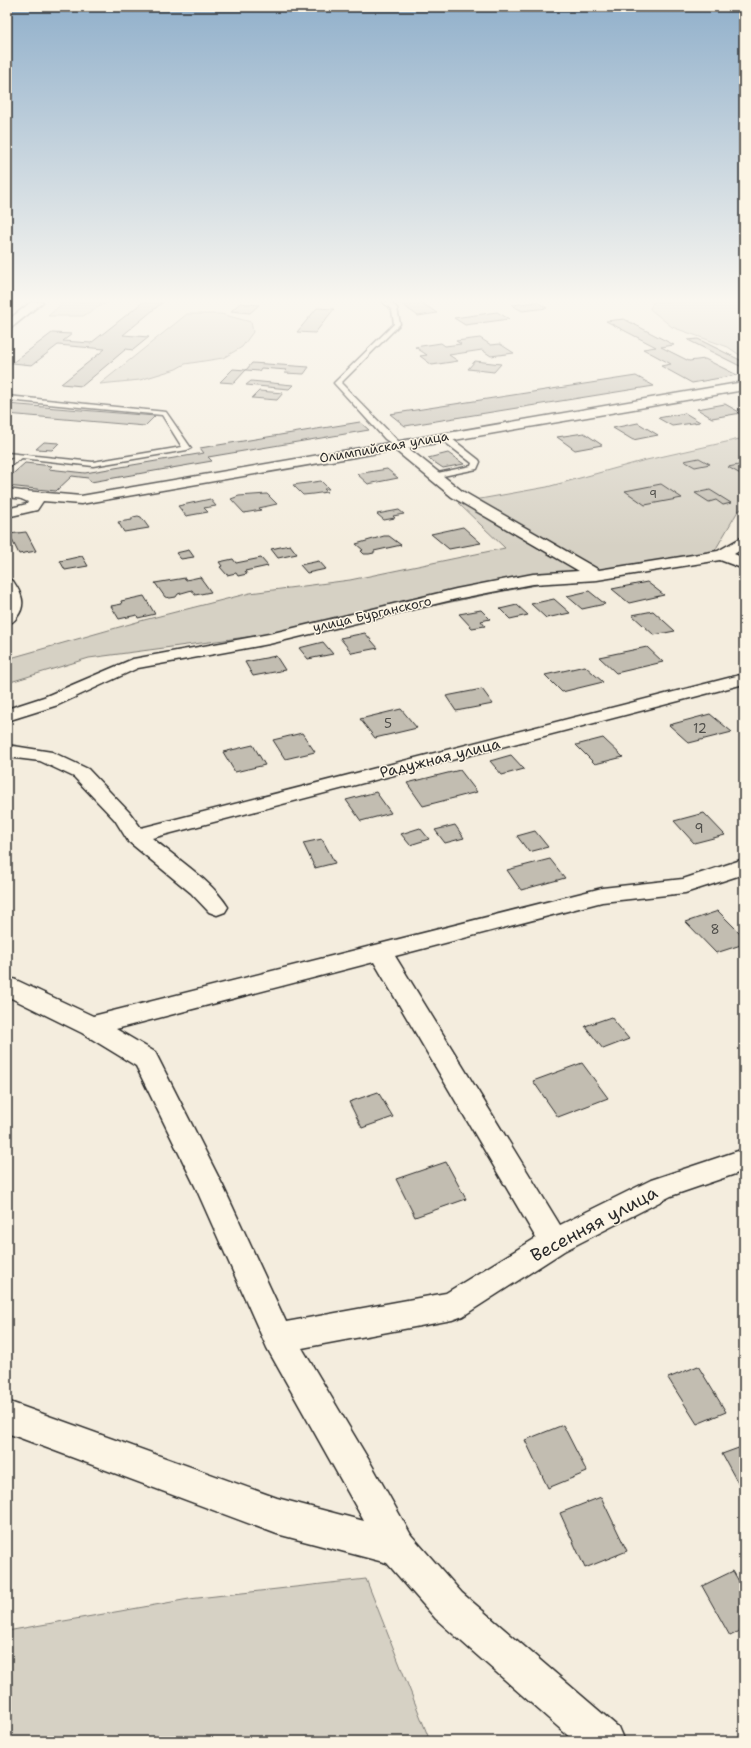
<svg xmlns="http://www.w3.org/2000/svg" width="751" height="1748" font-family="'Shantell Sans',sans-serif">
<style>
.green{fill:#d6d1c4;stroke:#807e78}
.building{fill:#c2bdb1;stroke:#2b2b2b}
.lines{fill:none;stroke-linecap:round;stroke-linejoin:round}
.service-casing{stroke:#2b2b2b;stroke-width:3}
.minor-casing{stroke:#2b2b2b;stroke-width:3}
.tertiary-casing{stroke:#2b2b2b;stroke-width:3}
.service{fill:#fcf5e5;fill-rule:evenodd}
.minor{fill:#fcf5e5;fill-rule:evenodd}
.tertiary{fill:#fcf5e5;fill-rule:evenodd}
.labels{text-anchor:middle;dominant-baseline:central;stroke-width:3;stroke-linejoin:round;paint-order:stroke}
.far-number-label{font-size:11px;fill:#51504c}
.far-street-label{font-size:13px;fill:#2b2b2b;stroke:#fcf5e5}
.number-label{font-size:13px;fill:#51504c}
.street-label{font-size:15px;fill:#2b2b2b;stroke:#fcf5e5}
.near-street-label{font-size:18px;fill:#2b2b2b;stroke:#fcf5e5}
</style>
<rect width="100%" height="100%" fill="#f4edde"/>
<filter id="ink" filterUnits="userSpaceOnUse"><feTurbulence type="fractalNoise" baseFrequency=".025" numOctaves="2"/><feDisplacementMap in="SourceGraphic" scale="8" xChannelSelector="R" yChannelSelector="G"/><feConvolveMatrix kernelMatrix="1 2 1 2 8 2 1 2 1" color-interpolation-filters="sRGB"/></filter>
<g filter="url(#ink)">
<path class="green" d="M 64,302 L 107,302 L 83,316 L 48,316 Z
M 653,302 L 744,302 L 744,358 L 728,347 L 672,327 L 650,309 Z
M 187,314 L 221,314 L 251,322 L 253,332 L 242,347 L 223,358 L 185,364 L 176,369 L 140,380 L 100,384 Z
M 744,438 L 744,508 L 738,511 L 714,552 L 499,592 L 384,616 L 284,632 L 89,658 L 7,683 L 7,659 L 144,620 L 250,593 L 350,580 L 505,548 L 458,503 L 547,487 L 642,461 Z
M 366,1579 L 430,1741 L 7,1741 L 7,1631 L 189,1599 Z"/>
<path class="building" d="M 143,302 L 163,302 L 123,335 L 149,337 L 133,350 L 126,349 L 82,386 L 61,384 L 105,349 L 58,345 L 32,365 L 12,363 L 52,333 L 72,334 L 63,341 L 91,343 Z
M 399,302 L 421,302 L 437,313 L 418,316 Z
M 537,302 L 547,308 L 522,311 L 512,305 Z
M 240,303 L 259,305 L 250,313 L 231,311 Z
M 317,308 L 334,309 L 315,333 L 297,332 Z
M 497,312 L 509,319 L 465,325 L 454,318 Z
M 624,319 L 674,345 L 661,347 L 689,361 L 705,359 L 737,375 L 692,383 L 661,366 L 671,364 L 643,349 L 656,347 L 606,321 Z
M 480,338 L 491,345 L 500,344 L 514,353 L 491,356 L 482,350 L 449,355 L 458,361 L 432,365 L 420,356 L 427,355 L 415,347 L 441,343 L 445,346 L 461,344 L 456,341 Z
M 698,339 L 744,362 L 744,368 L 688,340 Z
M 475,361 L 501,364 L 494,372 L 468,369 Z
M 252,363 L 309,367 L 304,374 L 284,373 L 287,370 L 261,368 L 259,371 L 246,370 Z
M 233,369 L 246,370 L 234,383 L 220,382 Z
M 636,376 L 654,386 L 405,426 L 390,414 Z
M 251,381 L 293,385 L 289,389 L 246,385 Z
M 259,391 L 283,393 L 277,400 L 252,398 Z
M 7,404 L 155,416 L 145,426 L 7,414 Z
M 725,404 L 741,413 L 712,418 L 697,409 Z
M 685,413 L 700,422 L 672,426 L 658,418 Z
M 360,422 L 369,430 L 208,457 L 212,461 L 91,482 L 88,478 L 72,476 L 56,491 L 7,486 L 7,479 L 25,463 L 52,466 L 48,469 L 85,473 L 204,453 L 200,448 Z
M 638,423 L 658,435 L 633,440 L 613,428 Z
M 584,433 L 602,445 L 575,450 L 557,437 Z
M 44,442 L 59,443 L 52,450 L 36,449 Z
M 448,453 L 464,464 L 443,468 L 428,458 Z
M 699,458 L 710,464 L 695,467 L 684,461 Z
M 744,464 L 744,476 L 728,467 Z
M 387,469 L 398,478 L 368,484 L 357,474 Z
M 321,481 L 329,489 L 324,489 L 327,492 L 313,494 L 303,495 L 293,485 Z
M 661,484 L 682,498 L 645,505 L 625,491 Z
M 710,490 L 731,503 L 723,505 L 716,500 L 709,502 L 695,493 Z
M 267,494 L 277,504 L 259,508 L 261,510 L 244,513 L 231,499 L 239,496 Z
M 210,499 L 216,506 L 204,508 L 208,512 L 186,516 L 178,506 Z
M 399,510 L 404,514 L 393,516 L 395,518 L 384,520 L 377,514 Z
M 138,516 L 141,517 L 149,528 L 124,532 L 118,522 L 132,520 L 132,518 L 133,517 Z
M 463,527 L 481,543 L 449,549 L 431,534 Z
M 26,532 L 36,551 L 19,554 L 9,534 Z
M 384,536 L 389,536 L 401,545 L 374,551 L 374,553 L 369,554 L 364,554 L 361,551 L 363,550 L 356,544 Z
M 290,545 L 297,554 L 278,558 L 271,549 Z
M 189,550 L 194,557 L 181,559 L 176,553 Z
M 82,556 L 88,566 L 65,570 L 60,561 Z
M 261,558 L 268,566 L 245,571 L 247,574 L 238,576 L 236,573 L 227,575 L 220,567 L 222,566 L 219,562 L 233,559 L 236,563 Z
M 319,561 L 326,569 L 307,573 L 300,565 Z
M 200,577 L 211,592 L 195,595 L 192,590 L 178,594 L 176,597 L 170,598 L 165,597 L 155,583 L 185,578 L 186,580 Z
M 647,582 L 664,595 L 629,603 L 612,589 Z
M 589,591 L 605,604 L 582,609 L 567,596 Z
M 144,596 L 155,614 L 138,618 L 137,615 L 119,619 L 111,606 L 122,604 L 121,601 Z
M 554,599 L 570,613 L 546,618 L 531,604 Z
M 517,605 L 528,615 L 510,619 L 500,609 Z
M 481,610 L 490,619 L 481,621 L 485,626 L 472,628 L 459,614 Z
M 653,611 L 675,631 L 654,635 L 632,615 Z
M 365,633 L 378,648 L 352,653 L 340,638 Z
M 323,642 L 333,654 L 308,659 L 299,648 Z
M 647,647 L 663,662 L 616,673 L 599,657 Z
M 276,656 L 285,670 L 253,676 L 245,662 Z
M 585,666 L 603,682 L 562,692 L 545,675 Z
M 482,689 L 493,704 L 456,711 L 446,696 Z
M 401,709 L 417,728 L 375,738 L 360,719 Z
M 710,714 L 732,732 L 689,743 L 669,725 Z
M 302,733 L 315,752 L 285,759 L 273,740 Z
M 603,738 L 623,757 L 595,764 L 576,745 Z
M 253,745 L 265,765 L 235,772 L 223,752 Z
M 511,755 L 524,769 L 502,775 L 490,761 Z
M 460,770 L 477,792 L 423,806 L 407,783 Z
M 376,792 L 391,813 L 361,821 L 346,800 Z
M 704,813 L 725,835 L 694,843 L 674,821 Z
M 455,825 L 464,838 L 445,843 L 435,830 Z
M 420,828 L 429,839 L 410,845 L 401,834 Z
M 535,831 L 548,847 L 529,852 L 517,836 Z
M 322,839 L 335,863 L 315,868 L 303,843 Z
M 550,859 L 565,878 L 521,890 L 507,870 Z
M 718,911 L 744,937 L 744,944 L 716,953 L 686,922 Z
M 611,1017 L 629,1039 L 603,1049 L 585,1026 Z
M 582,1063 L 608,1098 L 558,1117 L 533,1081 Z
M 378,1092 L 393,1117 L 362,1128 L 349,1102 Z
M 446,1162 L 466,1199 L 415,1217 L 396,1179 Z
M 698,1366 L 726,1412 L 697,1424 L 668,1378 Z
M 563,1425 L 587,1472 L 548,1488 L 525,1440 Z
M 744,1446 L 744,1485 L 740,1487 L 722,1454 Z
M 601,1497 L 627,1551 L 585,1568 L 560,1513 Z
M 733,1571 L 744,1590 L 744,1629 L 730,1636 L 702,1586 Z"/>
<g class="lines">
<g class="service-casing">
<path id="service" d="M 383,302 L 390,302 L 397,308 L 400,324 L 341,383 L 400,443 L 401,445 L 397,447 L 385,439 L 334,383 L 394,324 L 392,310 Z
M 7,396 L 166,412 L 191,448 L 187,450 L 93,466 L 22,458 L 7,468 L 7,462 L 13,458 L 7,457 L 7,453 L 93,462 L 182,447 L 162,415 L 7,400 Z
M 441,435 L 447,435 L 479,460 L 480,462 L 477,469 L 433,478 L 433,474 L 471,466 L 472,463 L 441,439 Z"/>
</g>
<g class="minor-casing">
<path id="minor" d="M 744,382 L 744,390 L 408,448 L 462,491 L 599,570 L 718,551 L 739,539 L 744,537 L 744,548 L 734,554 L 744,558 L 744,569 L 720,560 L 597,580 L 533,584 L 456,599 L 269,644 L 138,668 L 58,705 L 7,721 L 7,709 L 44,697 L 133,659 L 269,634 L 456,589 L 533,574 L 579,571 L 452,497 L 395,450 L 81,504 L 43,501 L 37,510 L 7,517 L 7,509 L 27,504 L 28,502 L 19,498 L 17,495 L 19,492 L 24,491 L 81,496 Z
M 7,579 L 13,581 C 21,593 27,604 17,617 C 14,621 12,623 7,624 Z
M 744,674 L 744,684 L 152,838 C 176,858 212,881 228,907 L 225,912 L 217,915 L 209,912 L 191,893 L 128,841 L 115,820 L 74,777 L 40,761 L 7,757 L 7,745 L 52,752 L 88,769 L 129,812 L 141,828 Z
M 744,859 L 744,874 L 685,893 L 602,902 L 395,956 L 560,1225 L 651,1180 L 744,1149 L 744,1171 L 671,1196 L 564,1251 L 463,1316 L 452,1320 L 302,1348 L 370,1462 L 411,1535 L 462,1593 L 618,1727 L 624,1741 L 574,1741 L 436,1619 L 387,1563 L 277,1534 L 7,1433 L 7,1401 L 277,1498 L 364,1521 L 267,1348 L 195,1186 L 136,1066 L 82,1033 L 7,996 L 7,977 L 16,980 L 93,1016 L 602,888 L 683,879 ZM 374,962 L 536,1238 L 446,1293 L 286,1322 L 223,1186 L 155,1052 L 116,1029 Z"/>
</g>
<g class="tertiary-casing">
<path id="tertiary" d="M 31,302 L 43,302 L 11,328 L 7,329 L 7,321 Z
M 7,489 L 29,492 L 31,495 L 29,498 L 24,499 L 7,497 Z"/>
</g>
<use href="#service" class="service"/>
<use href="#minor" class="minor"/>
<use href="#tertiary" class="tertiary"/>
</g>
</g>
<linearGradient id="sky" x2="0" y2="1"><stop stop-color="#91b0cb"/><stop offset="0.55" stop-color="#faf7f0"/><stop offset="1" stop-color="#faf7f0" stop-opacity="0"/></linearGradient>
<rect width="751" height="547" fill="url(#sky)"/>
<g class="labels">
<g class="far-number-label">
<text x="653" y="494">9</text>
</g>
<g class="far-street-label">
<text transform="translate(384 447) rotate(-10)">Олимпийская улица</text>
<text transform="translate(372 614) rotate(-13)">улица Бурганского</text>
</g>
<g class="number-label">
<text x="388" y="723">5</text>
<text x="700" y="728">12</text>
<text x="699" y="828">9</text>
<text x="715" y="929">8</text>
</g>
<g class="street-label">
<text transform="translate(440 758) rotate(-14)">Радужная улица</text>
</g>
<g class="near-street-label">
<text transform="translate(594 1224) rotate(-28)">Весенняя улица</text>
</g>
</g>
<rect width="751" height="1748" fill="none" stroke="#fcf5e5" stroke-width="24"/>
<rect x="12" y="12" width="727" height="1724" fill="none" stroke="#2b2b2b" stroke-width="1.5" filter="url(#ink)"/>
</svg>
